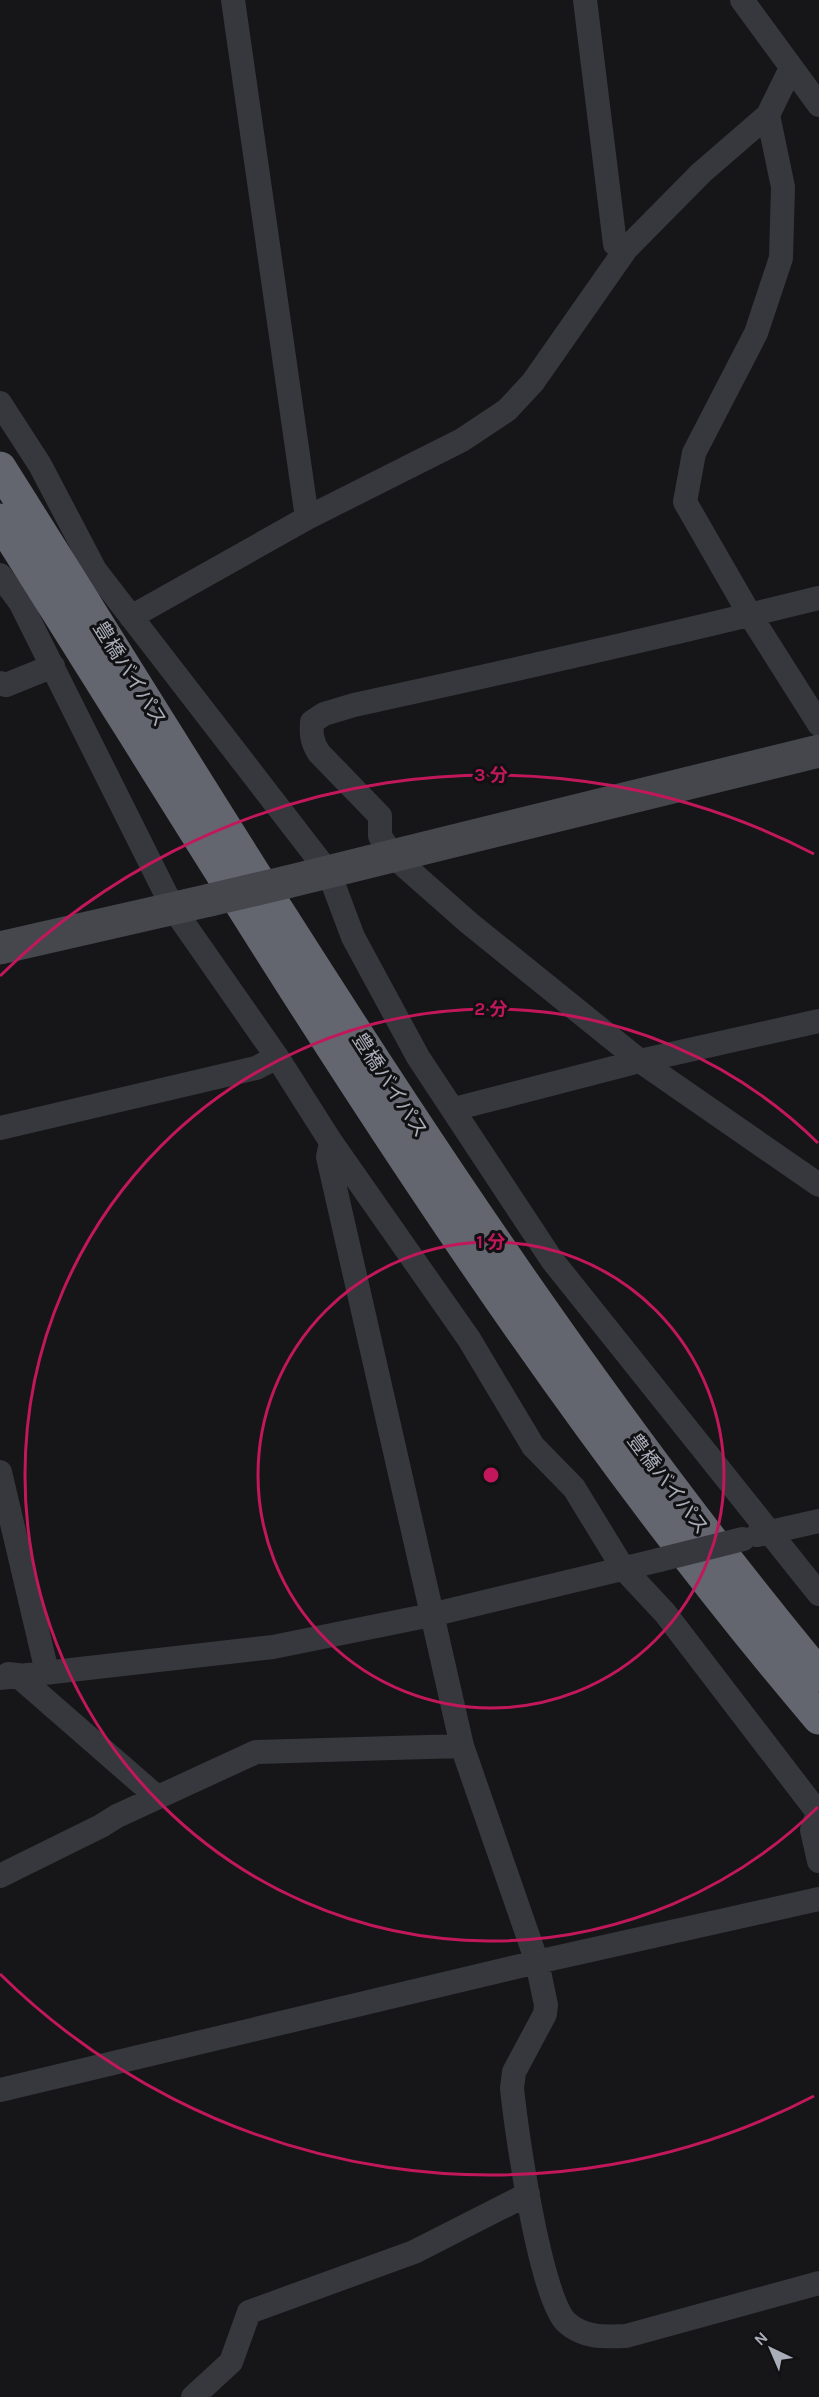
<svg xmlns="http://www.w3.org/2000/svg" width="819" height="2397" font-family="Karla,'Noto Sans JP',sans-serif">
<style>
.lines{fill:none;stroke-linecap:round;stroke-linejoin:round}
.street{stroke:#37383d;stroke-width:24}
.secondary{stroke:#45474d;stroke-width:33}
.highway{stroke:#63666e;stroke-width:33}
.street-bridge{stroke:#37383d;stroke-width:24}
.secondary-bridge{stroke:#45474d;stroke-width:33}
.ring{fill:none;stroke:#c2185b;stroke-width:3}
.labels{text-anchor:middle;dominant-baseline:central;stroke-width:6;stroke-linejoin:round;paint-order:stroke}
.street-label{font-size:20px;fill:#a8adb8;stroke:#111113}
.centre{fill:#c2185b;stroke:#111113;stroke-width:3}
.ring-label{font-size:18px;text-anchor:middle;font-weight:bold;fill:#c2185b;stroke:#111113;stroke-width:6;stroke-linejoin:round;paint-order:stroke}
</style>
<rect width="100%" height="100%" fill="#161618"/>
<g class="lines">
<path class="street" d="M 233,0 L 307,518
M 585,0 L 615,244 L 626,249
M 742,0 L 819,105
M 768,115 L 783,187 L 781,258 L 756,333 L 694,453 L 685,502 L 750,615 L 819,724
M 0,403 L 40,465 L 95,570 L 329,873 L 353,937 L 418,1057 L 552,1260 L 819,1594
M 0,575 L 20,602 L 173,908 L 277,1057 L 331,1142 L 469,1339 L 533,1446 L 574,1488 L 623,1568 L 665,1613 L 819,1814
M 819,598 C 665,636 510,671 354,705 L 324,714 L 312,722 C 311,734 312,743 319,753 L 380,816 L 380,836 L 392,855 L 469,923 L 640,1061 L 819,1185
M 131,617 L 307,518 L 462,440 L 507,410 L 533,382 L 626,249 L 701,173 L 768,115 L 791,68
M 0,683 L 6,685 L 53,666
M 454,1109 L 640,1061 L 819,1021
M 0,1128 L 256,1068 L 277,1057
M 331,1142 L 328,1157 L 462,1746 L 537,1962 L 546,2005 L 545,2014 L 514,2072 L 512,2088 C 516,2130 540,2296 566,2322 C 583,2338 604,2337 626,2336 L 819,2283
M 0,1472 L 47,1672
M 757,1535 L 819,1521
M 8,1674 L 17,1675 L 157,1797
M 0,1678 L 273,1647 L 431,1615 L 659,1560
M 818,1813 L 812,1830 L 819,1861
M 0,1876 L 101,1826 L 117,1816 L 256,1752 L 462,1746
M 0,2090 L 537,1962 L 819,1899
M 193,2397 L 231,2362 L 249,2312 L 414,2252 L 528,2194"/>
<path class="secondary" d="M 287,882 L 819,751
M 0,948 L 210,900"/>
<path class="highway" d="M 0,468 C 259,879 508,1300 819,1675
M 0,520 C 259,929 504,1348 819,1718"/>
<path class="street-bridge" d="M 659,1560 L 743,1539"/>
<path class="secondary-bridge" d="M 210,900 L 287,882"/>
</g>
<g class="ring">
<circle cx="491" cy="1475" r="233"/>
<path d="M818 1807A466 466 0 1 1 818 1143"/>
<path d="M814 2096A700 700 0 0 1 0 1974M0 976A700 700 0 0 1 814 854"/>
</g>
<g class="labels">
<g class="street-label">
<text transform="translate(130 674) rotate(58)">豊橋バイパス</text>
<text transform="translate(390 1085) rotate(57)">豊橋バイパス</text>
<text transform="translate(668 1484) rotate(53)">豊橋バイパス</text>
</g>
</g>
<circle cx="491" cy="1475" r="9" class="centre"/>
<g class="ring-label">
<text x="491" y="781">3 分</text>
<text x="491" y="1015">2 分</text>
<text x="491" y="1248">1 分</text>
</g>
<g transform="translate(771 2349) rotate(316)" stroke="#111113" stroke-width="4.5" paint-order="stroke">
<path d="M0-4.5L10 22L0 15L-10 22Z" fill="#a8adb8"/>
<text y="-9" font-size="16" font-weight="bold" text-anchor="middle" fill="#a8adb8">N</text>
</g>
</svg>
